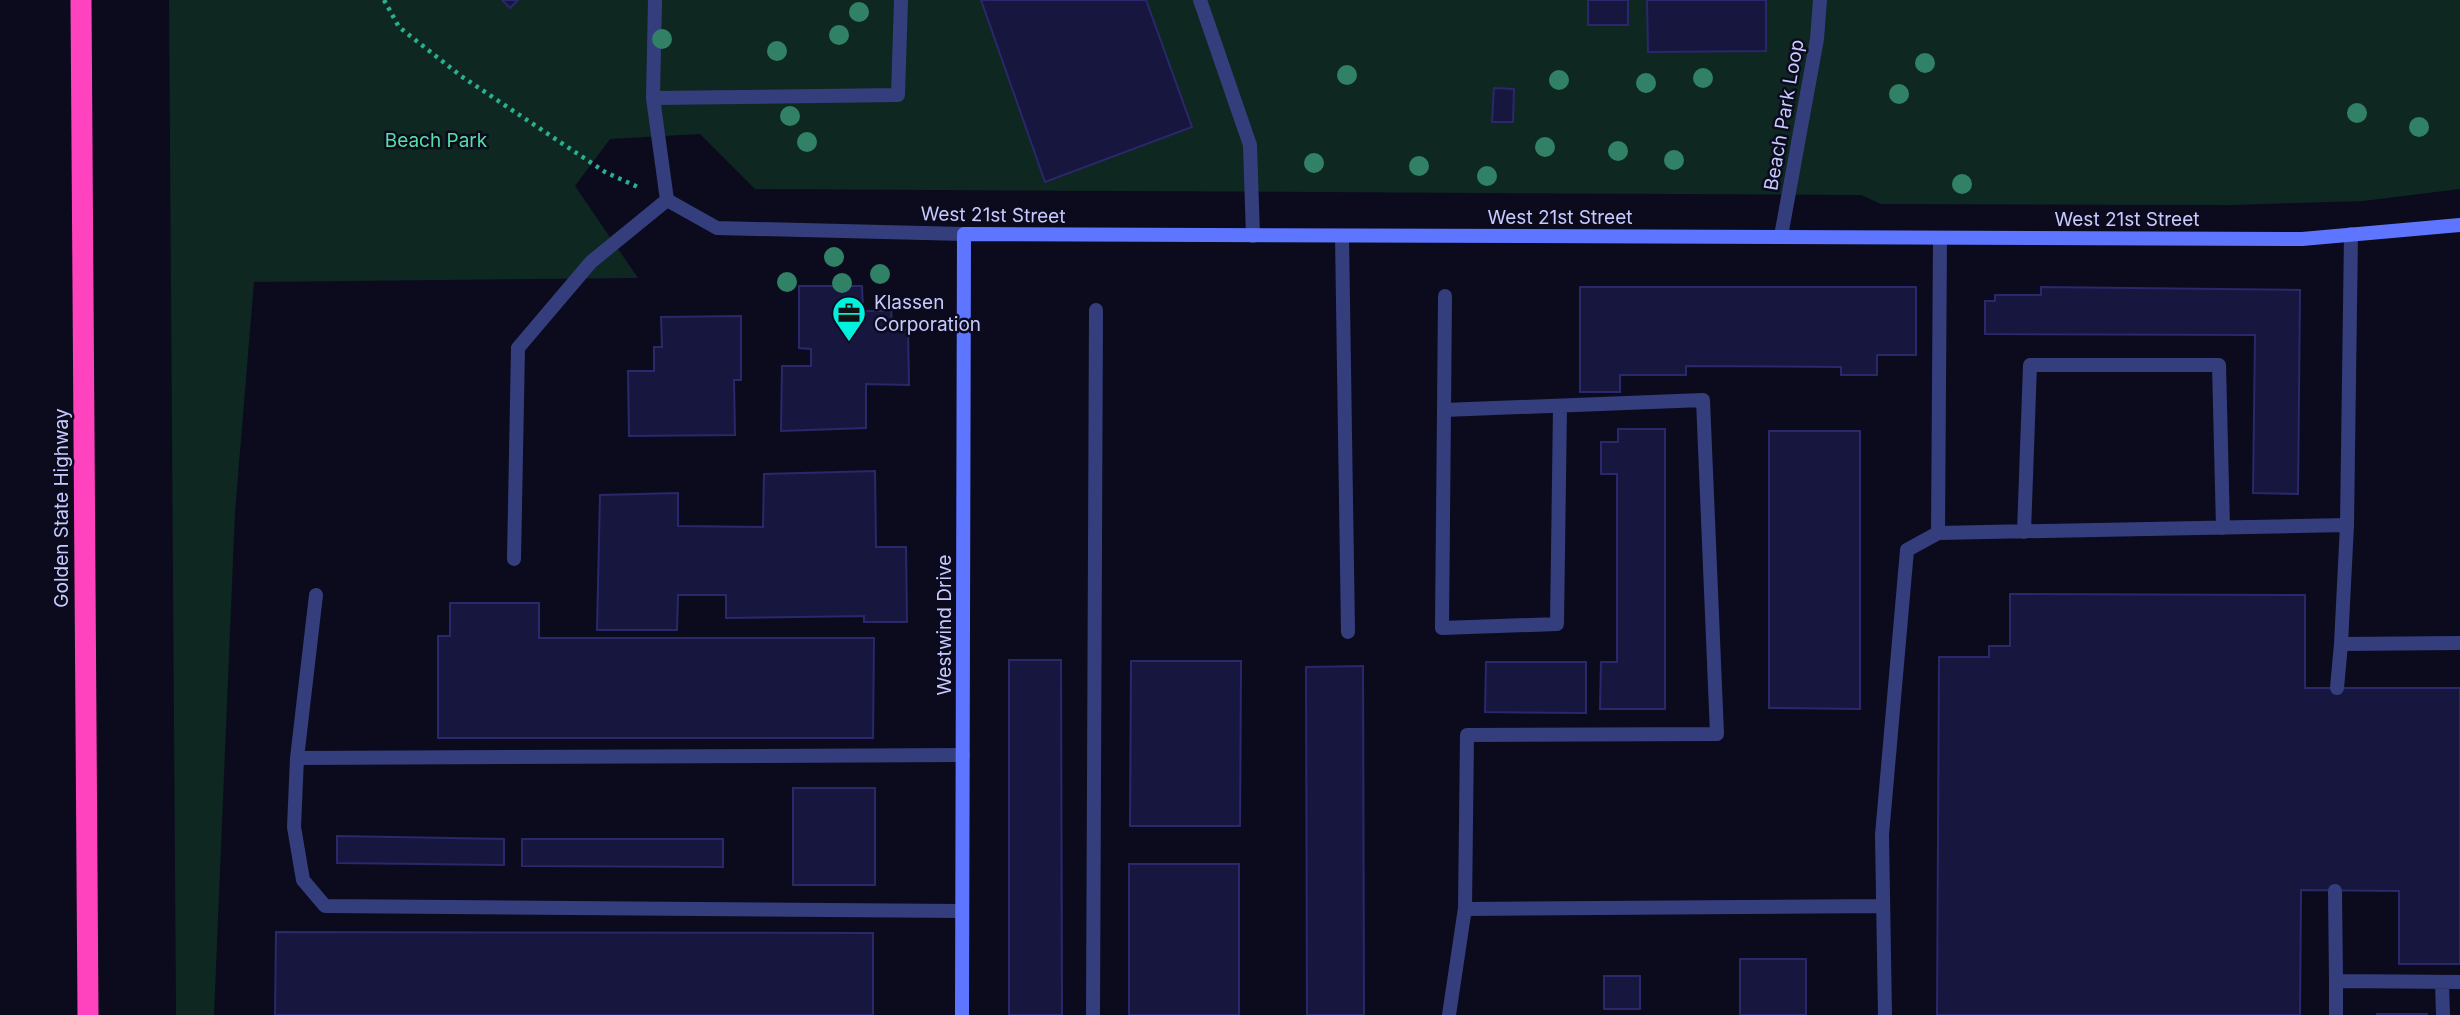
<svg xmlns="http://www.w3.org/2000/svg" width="2460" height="1015" font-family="Inter,sans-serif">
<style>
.green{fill:#0e2721}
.building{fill:#17163e;stroke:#29286b;stroke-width:2}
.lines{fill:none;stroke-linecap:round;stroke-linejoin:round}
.path{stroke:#29b090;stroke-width:4.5;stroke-dasharray:3.5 5;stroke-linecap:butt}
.lane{stroke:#343e7d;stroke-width:14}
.street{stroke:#343e7d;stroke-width:14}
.secondary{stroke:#5e76ff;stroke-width:14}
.highway{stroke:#ff42be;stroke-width:21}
.tree{fill:#318167}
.labels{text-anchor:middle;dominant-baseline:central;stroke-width:5;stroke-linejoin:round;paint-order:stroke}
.street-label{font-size:19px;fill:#c7caff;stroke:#0b0b1d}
.park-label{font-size:19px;fill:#50e1a3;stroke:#0b0b1d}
.poi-label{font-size:19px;fill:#c7caff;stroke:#0b0b1d;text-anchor:start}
</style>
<rect width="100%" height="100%" fill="#0b0b1d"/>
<path class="green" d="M 169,0 L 2460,0 L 2460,189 L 2363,201 L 2232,205 L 1881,204 L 1861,195 L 755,189 L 700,134 L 610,139 L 575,186 L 638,278 L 254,282 L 235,512 L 214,1015 L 176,1015 Z"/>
<path class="building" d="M 502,0 L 518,0 L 510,8 Z
M 981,0 L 1146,0 L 1192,127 L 1045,182 Z
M 1588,0 L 1628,0 L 1628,25 L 1588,25 Z
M 1647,0 L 1766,0 L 1766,51 L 1648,52 Z
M 1494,88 L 1514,89 L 1513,122 L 1492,122 Z
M 799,286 L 862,286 L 863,311 L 884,311 L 884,305 L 891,305 L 892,330 L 908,330 L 909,385 L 866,384 L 866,428 L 781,431 L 782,366 L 811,366 L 811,349 L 799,348 Z
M 1580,287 L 1916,287 L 1916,355 L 1877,355 L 1877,375 L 1841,375 L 1841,367 L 1686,366 L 1686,375 L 1620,375 L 1620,392 L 1580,392 Z
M 2041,287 L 2300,290 L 2298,494 L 2253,493 L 2255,335 L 1985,334 L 1985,301 L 1995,301 L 1995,295 L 2041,295 Z
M 741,316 L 741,380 L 734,380 L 735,435 L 629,436 L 628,371 L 654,371 L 654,347 L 662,347 L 661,317 Z
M 1618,429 L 1665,429 L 1665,709 L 1600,709 L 1601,662 L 1617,662 L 1617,474 L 1601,474 L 1601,442 L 1618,442 Z
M 1769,431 L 1860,431 L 1860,709 L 1769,708 Z
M 875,471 L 876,547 L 906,547 L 907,622 L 864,622 L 864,616 L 726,618 L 726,595 L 678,595 L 677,630 L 597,630 L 600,495 L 678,493 L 678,526 L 763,527 L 764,474 Z
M 2010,594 L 2305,595 L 2305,688 L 2460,688 L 2460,964 L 2399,964 L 2399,891 L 2301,890 L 2300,1015 L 1937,1015 L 1939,657 L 1989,657 L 1989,646 L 2010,646 Z
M 450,603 L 539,603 L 539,638 L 874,638 L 873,738 L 438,738 L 438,636 L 450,636 Z
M 1009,660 L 1061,660 L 1062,1015 L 1009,1015 Z
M 1131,661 L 1241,661 L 1240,826 L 1130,826 Z
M 1486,662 L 1586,662 L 1586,713 L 1485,712 Z
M 1363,666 L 1364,1015 L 1307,1015 L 1306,667 Z
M 793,788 L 875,788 L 875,885 L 793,885 Z
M 337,836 L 504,839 L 504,865 L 337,863 Z
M 522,839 L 723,839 L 723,867 L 522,866 Z
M 1129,864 L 1239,864 L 1239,1015 L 1129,1015 Z
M 276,932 L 873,933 L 873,1015 L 275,1015 Z
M 1740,959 L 1806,959 L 1806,1015 L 1740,1015 Z
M 1604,976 L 1640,976 L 1640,1009 L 1604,1009 Z
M 2377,1014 L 2427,1014 L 2427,1015 L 2377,1015 Z"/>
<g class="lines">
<path class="path" d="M 384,0 L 399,27 L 461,76 L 605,172 L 640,188"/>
<path class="lane" d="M 1200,0 L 1250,145 L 1253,236
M 653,98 L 898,95 L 901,0
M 2351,234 L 2347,525 L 2341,644 L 2460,643
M 1342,236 L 1348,632
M 1781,236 L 1817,39 L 1820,0
M 1445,296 L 1444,410 L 1703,400 L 1717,734 L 1467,735 L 1465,909 L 1883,906
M 1444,410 L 1442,628 L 1557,624 L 1560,406
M 2024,532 L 2030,365 L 2219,365 L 2223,528
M 1938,533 L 1940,238
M 514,559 L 518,348 L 591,262 L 667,200 L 653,98 L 655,0
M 316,595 L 297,758 L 963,755
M 2337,688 L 2341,644
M 297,758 L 294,827 L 303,880 L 325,906 L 962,911
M 2335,891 L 2336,981
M 2442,982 L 2443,1015
M 1093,1015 L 1096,310
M 1449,1015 L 1465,908
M 1885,1015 L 1882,835 L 1907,550 L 1938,533 L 2347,525
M 2336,1015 L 2336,981 L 2460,982"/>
<path class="street" d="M 667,200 L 717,228 L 964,234"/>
<path class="secondary" d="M 962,1015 L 964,234 L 2302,239 L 2460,225"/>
<path class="highway" d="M 81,0 L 88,1015"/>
</g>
<g class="tree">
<circle cx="859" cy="12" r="10"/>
<circle cx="839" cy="35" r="10"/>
<circle cx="662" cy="39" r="10"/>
<circle cx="777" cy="51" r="10"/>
<circle cx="1925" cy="63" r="10"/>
<circle cx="1347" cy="75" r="10"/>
<circle cx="1703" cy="78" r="10"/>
<circle cx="1559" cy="80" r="10"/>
<circle cx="1646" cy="83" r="10"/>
<circle cx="1899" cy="94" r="10"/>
<circle cx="2357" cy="113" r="10"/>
<circle cx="790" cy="116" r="10"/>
<circle cx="2419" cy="127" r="10"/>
<circle cx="807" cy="142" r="10"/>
<circle cx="1545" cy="147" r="10"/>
<circle cx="1618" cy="151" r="10"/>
<circle cx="1674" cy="160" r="10"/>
<circle cx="1314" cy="163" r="10"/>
<circle cx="1419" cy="166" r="10"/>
<circle cx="1487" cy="176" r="10"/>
<circle cx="1962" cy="184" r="10"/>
<circle cx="834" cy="257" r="10"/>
<circle cx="880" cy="274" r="10"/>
<circle cx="787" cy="282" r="10"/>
<circle cx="842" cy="283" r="10"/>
</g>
<defs>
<g id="office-pin" transform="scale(1.75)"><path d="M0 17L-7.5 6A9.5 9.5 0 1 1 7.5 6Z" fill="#00f2df" stroke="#0b0b1d"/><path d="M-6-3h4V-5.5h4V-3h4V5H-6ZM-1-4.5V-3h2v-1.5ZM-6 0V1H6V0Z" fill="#111"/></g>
</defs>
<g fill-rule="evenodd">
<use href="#office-pin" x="849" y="313"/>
</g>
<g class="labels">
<g class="street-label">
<text transform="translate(1784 115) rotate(-80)">Beach Park Loop</text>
<text transform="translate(993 215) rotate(1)">West 21st Street</text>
<text x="1560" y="217">West 21st Street</text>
<text x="2127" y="219">West 21st Street</text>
<text transform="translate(61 508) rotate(-90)">Golden State Highway</text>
<text transform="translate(944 625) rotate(-90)">Westwind Drive</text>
</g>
<g class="park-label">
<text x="436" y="140">Beach Park</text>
</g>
<g class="poi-label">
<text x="874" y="302">Klassen<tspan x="874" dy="22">Corporation</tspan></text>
</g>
</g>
</svg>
